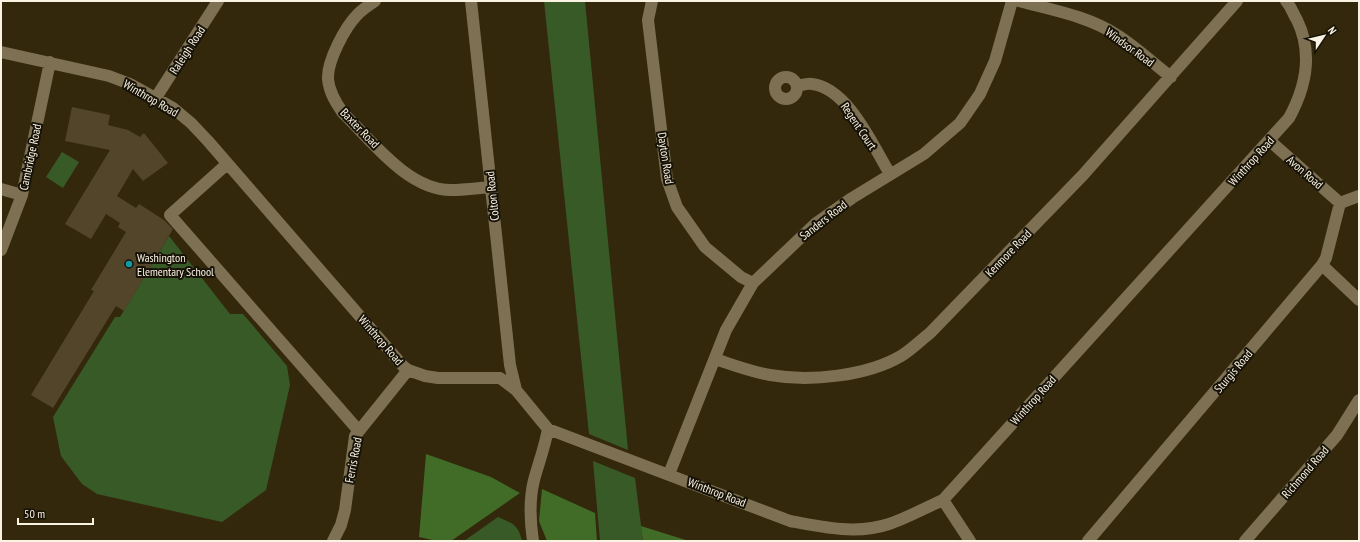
<svg xmlns="http://www.w3.org/2000/svg" width="1360" height="542" font-family="'PT Sans Narrow',sans-serif">
<style>
.green{fill:#385a27}
.forest{fill:#406c27}
.building{fill:#52452a}
.lines{fill:none;stroke-linecap:round;stroke-linejoin:round}
.minor{stroke:#7d7053;stroke-width:12}
.culture-dot{fill:#0f9aa8;stroke:#171207;stroke-width:1.5}
.labels{text-anchor:middle;dominant-baseline:central;stroke-width:4;stroke-linejoin:round;paint-order:stroke}
.street-label{font-size:12px;fill:#faf3e3;stroke:#171207}
.poi-label{font-size:12px;fill:#faf3e3;stroke:#171207;text-anchor:start}
</style>
<rect width="100%" height="100%" fill="#33280c"/>
<path class="green" d="M 544,1 L 585,1 L 628,450 L 589,434 Z
M 62,152 L 79,162 L 63,188 L 46,177 Z
M 169,236 L 230,314 L 243,314 L 287,366 L 290,385 L 266,490 L 222,522 L 97,494 L 82,484 L 61,456 L 53,417 L 115,317 L 120,317 Z
M 593,461 L 635,478 L 643,541 L 600,541 Z
M 498,517 C 513,524 518,524 522,541 L 464,541 Z"/>
<path class="forest" d="M 426,454 L 491,477 L 520,493 L 451,541 L 437,541 L 419,537 Z
M 542,489 L 595,513 L 597,541 L 547,541 L 539,521 Z
M 641,526 L 689,541 L 643,541 Z"/>
<path class="building" d="M 72,107 L 110,115 L 108,125 L 128,130 L 140,137 L 144,133 L 168,163 L 143,181 L 133,169 L 117,196 L 136,208 L 139,204 L 164,220 L 173,229 L 124,311 L 116,306 L 53,408 L 31,395 L 94,291 L 91,290 L 126,232 L 118,227 L 120,223 L 106,214 L 91,239 L 65,224 L 110,150 L 65,141 Z"/>
<g class="lines">
<path class="minor" d="M 375,1 C 369,5 363,9 358,14 C 345,27 327,61 328,79 C 329,92 336,103 343,113 C 372,141 408,190 451,190 C 464,190 478,188 491,187
M 471,1 L 510,365 L 516,390
M 652,1 L 648,20 L 667,179 L 677,207 L 705,247 L 741,277 L 753,283
M 1019,1 C 1052,10 1088,16 1117,35 C 1136,47 1153,63 1171,77
M 1,52 L 109,76 L 130,84 L 173,108 L 191,123 L 208,141 L 403,366 L 408,370 L 425,376 L 438,378 L 500,378 L 516,390 L 548,429 L 790,521 C 821,527 857,535 889,524 C 907,518 925,508 943,500 L 1289,118 C 1306,87 1313,53 1297,20 C 1293,14 1291,6 1286,1
M775 88a11 11 0 1 1 22 0a11 11 0 1 1-22 0Z
M 797,86 C 802,85 808,83 812,84 C 848,88 873,146 890,174
M 155,99 L 218,1
M 1270,141 L 1340,203
M 227,164 L 170,215 L 359,431
M 1,189 L 22,195
M 1340,203 L 1359,196
M 1,250 L 22,195 L 50,62
M 1322,265 L 1359,300
M 715,359 C 733,365 751,372 770,375 C 810,382 867,376 901,356 C 911,350 921,340 930,333 L 1083,175 L 1237,1
M 669,474 L 726,330 L 753,283 L 815,224 L 852,198 L 924,154 L 960,123 L 980,94 L 995,61 L 1012,1
M 943,500 L 970,541
M 333,541 L 341,525 L 345,510 L 355,436 L 408,370
M 533,541 C 530,521 529,500 534,480 C 539,462 545,446 548,429
M 1088,541 L 1322,265 L 1326,258 L 1340,203
M 1245,541 L 1337,435 L 1359,400"/>
</g>
<circle class="culture-dot" cx="129" cy="264" r="4"/>
<g class="labels">
<g class="street-label">
<text transform="translate(1130 47) rotate(36)">Windsor Road</text>
<text transform="translate(187 50) rotate(-57)">Raleigh Road</text>
<text transform="translate(151 98) rotate(30)">Winthrop Road</text>
<text transform="translate(859 126) rotate(56)">Regent Court</text>
<text transform="translate(360 128) rotate(46)">Baxter Road</text>
<text transform="translate(30 157) rotate(-78)">Cambridge Road</text>
<text transform="translate(666 158) rotate(81)">Dayton Road</text>
<text transform="translate(1251 161) rotate(-48)">Winthrop Road</text>
<text transform="translate(1305 172) rotate(41)">Avon Road</text>
<text transform="translate(492 196) rotate(-96)">Colton Road</text>
<text transform="translate(823 220) rotate(-38)">Sanders Road</text>
<text transform="translate(1008 253) rotate(-46)">Kenmore Road</text>
<text transform="translate(381 340) rotate(49)">Winthrop Road</text>
<text transform="translate(1233 371) rotate(-50)">Sturgis Road</text>
<text transform="translate(1033 400) rotate(-48)">Winthrop Road</text>
<text transform="translate(353 460) rotate(-79)">Ferris Road</text>
<text transform="translate(1305 472) rotate(-49)">Richmond Road</text>
<text transform="translate(717 492) rotate(21)">Winthrop Road</text>
</g>
<g class="poi-label">
<text x="137" y="257">Washington<tspan x="137" dy="14">Elementary School</tspan></text>
</g>
</g>
<rect width="1360" height="542" fill="none" stroke="#faf3e3" stroke-width="4"/>
<g transform="translate(1324 36) rotate(55)" stroke="#171207" stroke-width="3" paint-order="stroke">
<path d="M0-3L7 15L0 10L-7 15Z" fill="#faf3e3"/>
<text y="-6" font-size="11" font-weight="bold" text-anchor="middle" fill="#faf3e3">N</text>
</g>
<path d="M18 518v6h75v-6" fill="none" stroke="#faf3e3" stroke-width="2"/>
<text x="24" y="518" font-size="12" fill="#faf3e3" stroke="#171207" stroke-width="3" paint-order="stroke">50 m</text>
</svg>
